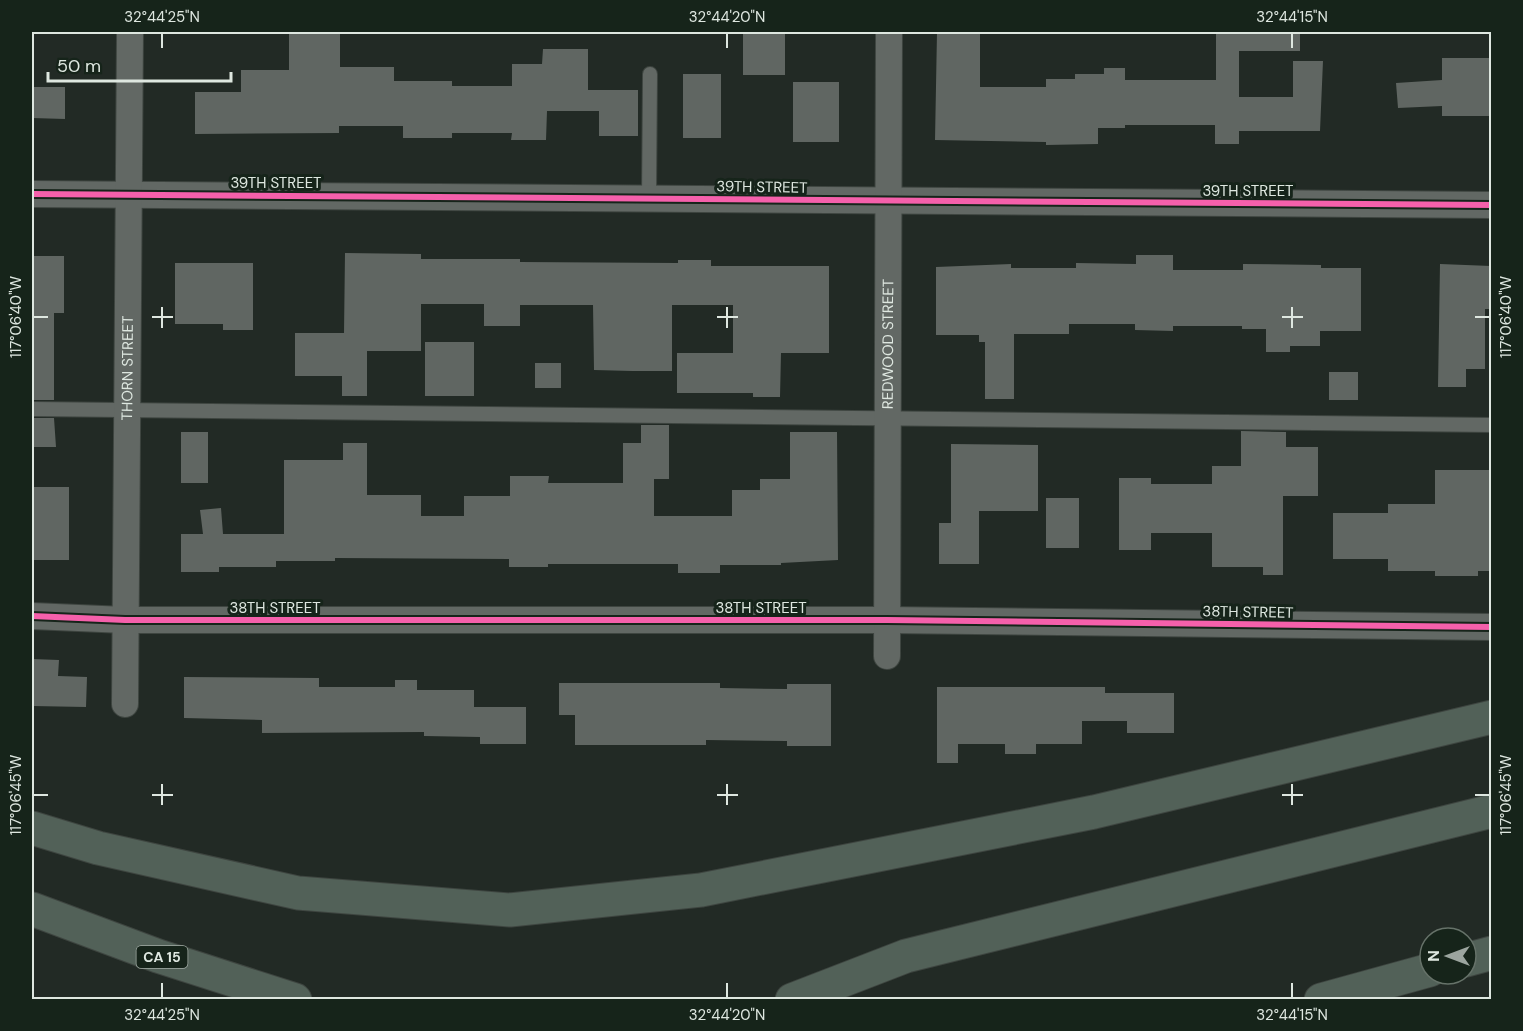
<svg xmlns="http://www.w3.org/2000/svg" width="1523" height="1031" font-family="'DM Sans',sans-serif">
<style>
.building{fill:#606662}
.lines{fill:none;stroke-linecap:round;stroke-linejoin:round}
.service-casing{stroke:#3e4540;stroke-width:16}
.minor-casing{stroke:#3e4540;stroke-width:28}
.motorway-casing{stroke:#3e4540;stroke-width:35}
.service{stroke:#626864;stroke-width:14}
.minor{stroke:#626864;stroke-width:26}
.motorway{stroke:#526158;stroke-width:33}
.cycleway-casing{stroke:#16241a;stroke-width:10}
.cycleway{stroke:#f560ab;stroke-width:6}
.ticks{fill:none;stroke:#dee7e0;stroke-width:2}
.labels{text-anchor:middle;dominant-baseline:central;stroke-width:6;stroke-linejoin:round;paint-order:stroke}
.shield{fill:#16241a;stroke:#a2aca5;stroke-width:1.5}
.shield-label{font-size:14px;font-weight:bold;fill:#dee7e0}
.street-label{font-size:15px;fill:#dee7e0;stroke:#16241a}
.neatline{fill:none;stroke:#dee7e0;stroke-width:2}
.ticks-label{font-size:15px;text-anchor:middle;fill:#dee7e0}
</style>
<rect width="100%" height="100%" fill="#222a25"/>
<path class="building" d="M 743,32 L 785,32 L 785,75 L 743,75 Z
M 937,32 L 980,32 L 980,87 L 1046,87 L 1046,79 L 1075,79 L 1075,74 L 1104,74 L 1104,68 L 1125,68 L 1125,80 L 1216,80 L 1216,32 L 1300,32 L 1300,51 L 1239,51 L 1239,97 L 1293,97 L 1293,61 L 1323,61 L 1320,131 L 1239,131 L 1239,144 L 1215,144 L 1215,125 L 1125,125 L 1125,128 L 1098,128 L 1098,144 L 1046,145 L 1046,142 L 935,140 Z
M 289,34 L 340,34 L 340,67 L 394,67 L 394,81 L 452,81 L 452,86 L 512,86 L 512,64 L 542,64 L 543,49 L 588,49 L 588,90 L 638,90 L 638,136 L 599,136 L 599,111 L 547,111 L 546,140 L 511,140 L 512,133 L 452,133 L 452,138 L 403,138 L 403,126 L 339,126 L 339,133 L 195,134 L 195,92 L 241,92 L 241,70 L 289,70 Z
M 1442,58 L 1489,58 L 1489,116 L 1442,116 L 1442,106 L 1398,108 L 1396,83 L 1442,80 Z
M 683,74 L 721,74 L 721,138 L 683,138 Z
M 793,82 L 839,82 L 839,142 L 793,142 Z
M 32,87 L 65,87 L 65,119 L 32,118 Z
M 345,253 L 421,254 L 421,259 L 520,259 L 520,262 L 678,263 L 678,260 L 711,260 L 711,266 L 829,266 L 829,353 L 781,353 L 780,397 L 753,397 L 753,393 L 677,393 L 677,353 L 733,353 L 733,305 L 672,305 L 672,371 L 632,371 L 594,370 L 593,305 L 520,305 L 520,326 L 484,326 L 484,304 L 421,304 L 421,351 L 367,351 L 367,396 L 342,396 L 342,376 L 295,376 L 295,333 L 344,333 Z
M 1136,255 L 1173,255 L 1173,270 L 1243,270 L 1243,264 L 1321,265 L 1321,268 L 1361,268 L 1361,331 L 1320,331 L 1320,346 L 1290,346 L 1290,352 L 1266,352 L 1266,329 L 1242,329 L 1242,326 L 1173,326 L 1173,331 L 1135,330 L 1135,324 L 1069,324 L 1069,334 L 1014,334 L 1014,399 L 985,399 L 985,342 L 979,342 L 979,335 L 936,335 L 936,267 L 1011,264 L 1011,268 L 1076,268 L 1076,263 L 1136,264 Z
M 32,256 L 64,256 L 64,313 L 54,313 L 54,400 L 32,400 Z
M 175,263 L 253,263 L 253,330 L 223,330 L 223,324 L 175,324 Z
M 1440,264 L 1491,266 L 1491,309 L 1485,309 L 1485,369 L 1466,369 L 1466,387 L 1438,387 Z
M 425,342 L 474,342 L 474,396 L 425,396 Z
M 535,363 L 561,363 L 561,388 L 535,388 Z
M 1329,372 L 1358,372 L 1358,400 L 1329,400 Z
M 32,418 L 54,418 L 56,447 L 32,447 Z
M 641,425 L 669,425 L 669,479 L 654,479 L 654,516 L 732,516 L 732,490 L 760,490 L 760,479 L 790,479 L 790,432 L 837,432 L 838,560 L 781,563 L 781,565 L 720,565 L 720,573 L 678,573 L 678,564 L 548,564 L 548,567 L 509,567 L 509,559 L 335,558 L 335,561 L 276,561 L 276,567 L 219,567 L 219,572 L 181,572 L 181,534 L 203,534 L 200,510 L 221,508 L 223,534 L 284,534 L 284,460 L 343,460 L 343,443 L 367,443 L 367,495 L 421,495 L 421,516 L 464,516 L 464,496 L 510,496 L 510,476 L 549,476 L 548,483 L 623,483 L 623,443 L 641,443 Z
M 1241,431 L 1286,432 L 1286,447 L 1318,447 L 1318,496 L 1283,496 L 1283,575 L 1263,575 L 1263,567 L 1212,567 L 1212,533 L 1151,533 L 1151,550 L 1119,550 L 1119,478 L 1151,478 L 1151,484 L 1212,484 L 1212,466 L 1241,466 Z
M 181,432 L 208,432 L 208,483 L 181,483 Z
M 951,444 L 1038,445 L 1038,511 L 979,511 L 979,564 L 939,564 L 939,523 L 951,523 Z
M 1435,470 L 1491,470 L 1491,571 L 1478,571 L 1478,576 L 1435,576 L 1435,571 L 1388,571 L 1388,559 L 1333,559 L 1333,513 L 1388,513 L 1388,504 L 1435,504 Z
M 32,487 L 69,487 L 69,560 L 32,560 Z
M 1046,498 L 1079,498 L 1079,548 L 1046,548 Z
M 32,659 L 59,660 L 58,676 L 87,677 L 86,707 L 32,706 Z
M 184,677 L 319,678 L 319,687 L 395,687 L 395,680 L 417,680 L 417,690 L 474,690 L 474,707 L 526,707 L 526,744 L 480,744 L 480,737 L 424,736 L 424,732 L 262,733 L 262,720 L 184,718 Z
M 559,683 L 720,683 L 720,688 L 787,689 L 787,684 L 831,684 L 831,746 L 787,746 L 787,741 L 706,740 L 706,745 L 575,745 L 575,715 L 559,715 Z
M 937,687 L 1105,687 L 1105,693 L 1174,693 L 1174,733 L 1127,733 L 1127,721 L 1082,721 L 1082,744 L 1036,744 L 1036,754 L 1005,754 L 1005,744 L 958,744 L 958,763 L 937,763 Z"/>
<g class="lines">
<g class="service-casing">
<path id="service" d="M 649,198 L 650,74
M 32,409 L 1492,425"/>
</g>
<g class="minor-casing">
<g id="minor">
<path d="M 32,194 L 1492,205"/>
<path d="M 32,616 L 125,620 L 887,620 L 1492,627"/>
<path id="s1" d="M 887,656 L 889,32"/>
<path id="s2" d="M 125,704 L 130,32"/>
</g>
</g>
<g class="motorway-casing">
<path id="motorway" d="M 32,828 L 98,848 L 298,893 L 510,910 L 701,890 L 1094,812 L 1492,717
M 32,909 L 158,956 L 295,1000
M 1466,960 L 1492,953
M 792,1000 L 906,956 L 1492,811
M 1321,1000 L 1430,970"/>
</g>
<use href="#service" class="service"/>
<use href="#minor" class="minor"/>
<use href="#motorway" class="motorway"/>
<g class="cycleway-casing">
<path id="cycleway" d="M 32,194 L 1492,205
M 32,616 L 125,620 L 887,620 L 1492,627"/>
</g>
<use href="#cycleway" class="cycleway"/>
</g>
<path class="ticks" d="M 162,33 L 162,48M 727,33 L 727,48M 1292,33 L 1292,48M 162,307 L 162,328M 727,307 L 727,328M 1292,307 L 1292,328M 33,317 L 48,317M 152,317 L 173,317M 717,317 L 738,317M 1282,317 L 1303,317M 1475,317 L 1490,317M 162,784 L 162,805M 727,784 L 727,805M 1292,784 L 1292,805M 33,795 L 48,795M 152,795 L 173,795M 717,795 L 738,795M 1282,795 L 1303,795M 1475,795 L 1490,795M 162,983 L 162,998M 727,983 L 727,998M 1292,983 L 1292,998"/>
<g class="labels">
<rect class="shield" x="136.5" y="946" width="51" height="22" rx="4.5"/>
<g class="shield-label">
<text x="162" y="957">CA 15</text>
</g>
<g class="street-label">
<text x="276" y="183">39TH STREET</text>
<text transform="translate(762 187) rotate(1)">39TH STREET</text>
<text x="1248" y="191">39TH STREET</text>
<text stroke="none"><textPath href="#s1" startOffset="312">REDWOOD STREET</textPath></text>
<text stroke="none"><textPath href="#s2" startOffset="336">THORN STREET</textPath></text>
<text x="275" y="608">38TH STREET</text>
<text x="761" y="608">38TH STREET</text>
<text transform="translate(1248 612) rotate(1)">38TH STREET</text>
</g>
</g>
<rect width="1523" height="1031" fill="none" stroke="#16241a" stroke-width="66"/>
<g transform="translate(1448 956) rotate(270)"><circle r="28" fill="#16241a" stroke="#667269" stroke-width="1.5"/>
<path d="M0-4.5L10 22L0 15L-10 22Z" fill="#9ca59f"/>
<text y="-9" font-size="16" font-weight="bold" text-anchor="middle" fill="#dee7e0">N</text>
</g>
<path d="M48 72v9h183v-9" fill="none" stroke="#dee7e0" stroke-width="3"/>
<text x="57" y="72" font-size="18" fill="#dee7e0" stroke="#16241a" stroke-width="4.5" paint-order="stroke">50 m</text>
<rect x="33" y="33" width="1457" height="965" class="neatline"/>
<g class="ticks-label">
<text x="162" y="22">32°44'25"N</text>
<text x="727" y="22">32°44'20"N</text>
<text x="1292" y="22">32°44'15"N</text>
<text transform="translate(1506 317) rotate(-90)" y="5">117°06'40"W</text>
<text transform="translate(16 317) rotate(-90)" y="5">117°06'40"W</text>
<text transform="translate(1506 795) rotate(-90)" y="5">117°06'45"W</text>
<text transform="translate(16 795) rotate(-90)" y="5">117°06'45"W</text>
<text x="162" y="1020">32°44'25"N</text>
<text x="727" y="1020">32°44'20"N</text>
<text x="1292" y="1020">32°44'15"N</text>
</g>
</svg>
